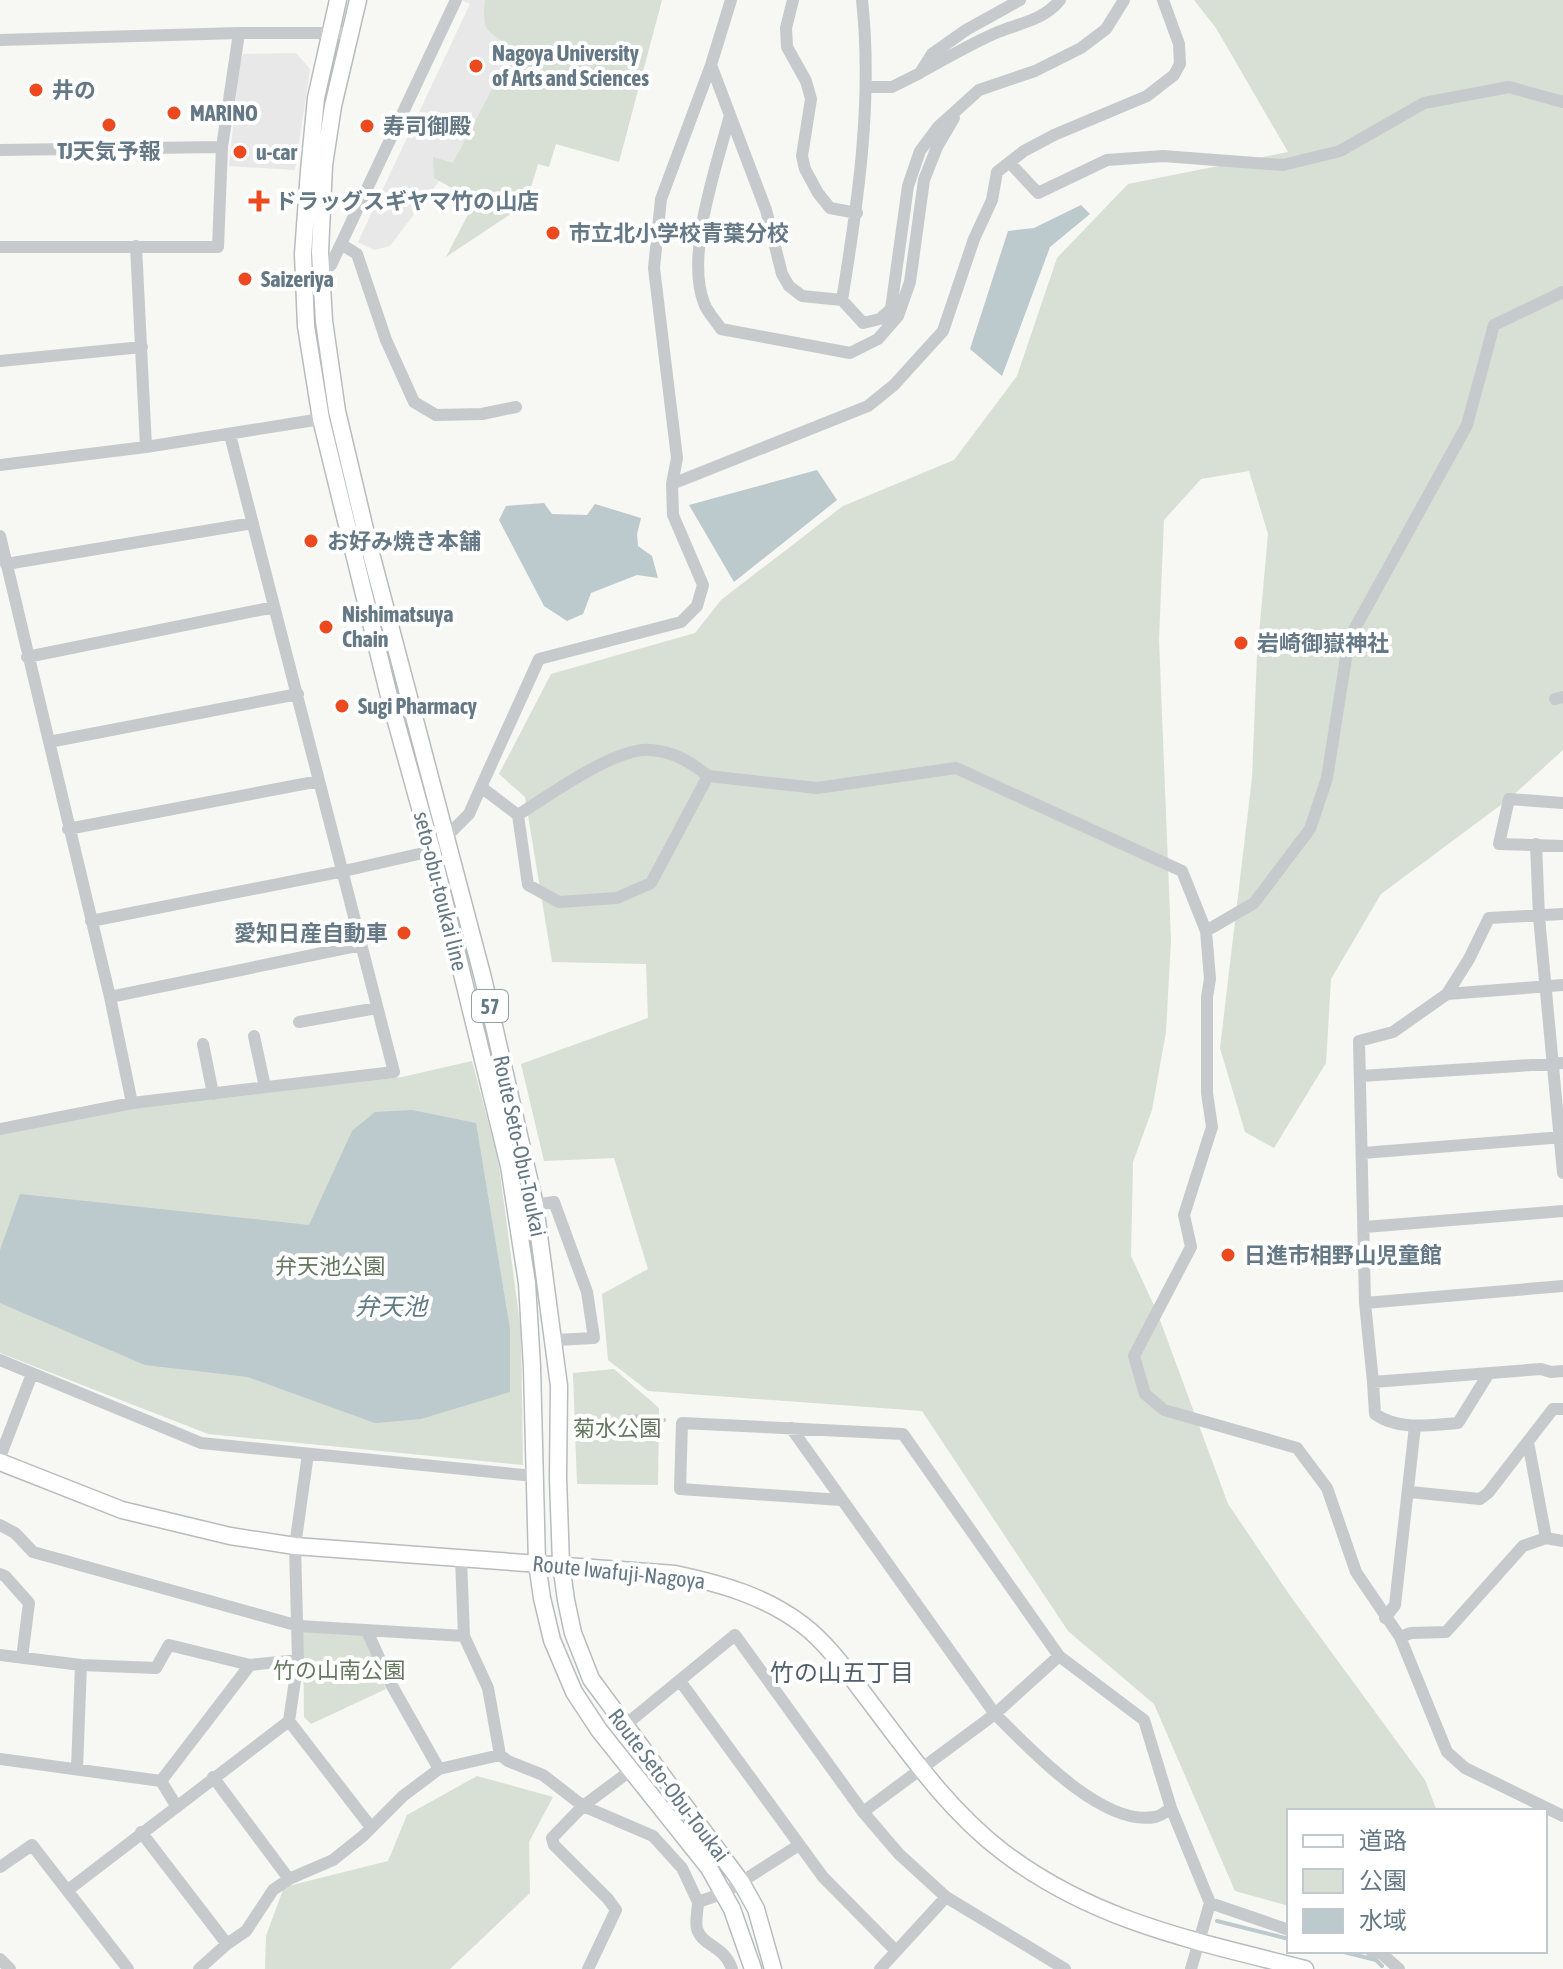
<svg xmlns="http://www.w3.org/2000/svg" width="1563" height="1969" font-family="'Asap Condensed','Noto Sans JP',sans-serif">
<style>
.built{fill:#e7e8e7}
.green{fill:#d8dfd4}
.water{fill:#bcc9cd}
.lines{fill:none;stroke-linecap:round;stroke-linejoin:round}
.stream{stroke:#bcc9cd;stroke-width:4}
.major-casing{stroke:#b7bcbf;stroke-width:19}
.minor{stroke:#c6cacd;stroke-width:12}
.major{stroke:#fff;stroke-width:16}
.poi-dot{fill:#ec491e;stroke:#fff;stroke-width:3}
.labels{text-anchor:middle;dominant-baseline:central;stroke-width:8;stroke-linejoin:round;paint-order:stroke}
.shield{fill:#fff;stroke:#92a0aa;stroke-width:2}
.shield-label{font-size:20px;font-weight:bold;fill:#647886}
.poi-label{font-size:22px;font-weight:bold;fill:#647886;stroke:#fff;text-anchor:start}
.street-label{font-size:22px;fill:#647886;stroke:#fff}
.park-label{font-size:22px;fill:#65785f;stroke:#fff}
.water-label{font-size:24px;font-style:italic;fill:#607a83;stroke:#fff}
.neighbourhood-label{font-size:24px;fill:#52606b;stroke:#fff}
</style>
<rect width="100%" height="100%" fill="#f7f7f3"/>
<path class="built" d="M 461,0 L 547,0 L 478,130 L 390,246 L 374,250 L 358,242 L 470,4 Z
M 296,53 L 310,69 L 295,170 L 229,166 L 240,58 L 244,54 Z"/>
<path class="green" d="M 485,0 L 662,0 L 619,162 L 556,144 L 549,167 L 538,164 L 526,204 L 446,257 L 475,201 L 434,178 L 433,157 L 453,163 L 514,48 C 488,31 481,33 485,0 Z
M 1194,0 L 1563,0 L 1563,750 L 1509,799 L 1381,894 L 1331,979 L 1326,1063 L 1274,1148 L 1245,1132 L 1220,1048 L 1252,778 L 1257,656 L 1268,534 L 1249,471 L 1201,479 L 1164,520 L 1159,639 L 1171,940 L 1166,1032 L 1152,1110 L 1133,1162 L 1131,1256 L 1157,1312 L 1228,1504 L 1291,1597 L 1425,1780 L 1437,1811 L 1289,1811 L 1289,1906 L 1235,1891 L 1154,1704 L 1068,1631 L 922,1411 L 648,1391 L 608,1360 L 602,1294 L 648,1269 L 614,1158 L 544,1161 L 521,1064 L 648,1018 L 646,964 L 552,962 L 525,797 L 499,774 L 551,674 L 695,633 L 721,600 L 843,506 L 954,460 L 1017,376 L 1057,258 L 1128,184 L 1288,152 L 1216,28 Z
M 472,1061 L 498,1159 L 521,1331 L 523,1465 L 208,1434 L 0,1353 L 0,1135 L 128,1108 L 402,1077 Z
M 614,1369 L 659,1408 L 658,1485 L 577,1484 L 573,1373 Z
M 303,1631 L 364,1635 L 386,1689 L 311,1724 L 304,1717 Z
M 477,1776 L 553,1797 L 529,1842 L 530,1893 L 450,1969 L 265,1969 L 266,1936 L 284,1887 L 388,1861 L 407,1815 Z"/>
<path class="water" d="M 1081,205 L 1090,214 L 1050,247 L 1002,376 L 970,349 L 1008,231 L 1034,228 Z
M 817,470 L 837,500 L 734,582 L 689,505 Z
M 544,503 L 552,514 L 587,515 L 595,504 L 641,518 L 637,534 L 638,546 L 652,556 L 658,578 L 637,575 L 591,593 L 583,614 L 567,621 L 544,606 L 499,520 L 506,506 Z
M 412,1110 L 476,1123 L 510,1329 L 510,1392 L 421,1419 L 375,1423 L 248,1377 L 145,1365 L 0,1303 L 0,1250 L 20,1194 L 309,1225 L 352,1131 L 375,1112 Z"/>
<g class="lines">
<path class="stream" d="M 630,1416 L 664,1420
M 1217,1921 L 1289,1939
M 1340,1951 L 1376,1960 L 1382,1966"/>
<g class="major-casing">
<path id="major" d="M 338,0 L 316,98 L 309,171 L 303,254 L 306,326 L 321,419 L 389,696 L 432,851 L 509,1166 L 527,1283 L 532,1367 L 537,1563 L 542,1598 L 552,1640 L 574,1692 L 599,1730 L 709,1868 L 732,1909 L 753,1969
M 358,0 L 333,106 L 324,165 L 320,252 L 324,321 L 337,411 L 368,542 L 483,978 L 535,1205 L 559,1386 L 558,1478 L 561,1564 L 566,1600 L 573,1633 L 591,1679 L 741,1882 L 756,1909 L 773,1969
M 0,1462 L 122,1510 L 230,1536 L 295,1546 L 675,1574 C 722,1584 765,1596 803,1625 C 828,1644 848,1673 867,1698 C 908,1752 948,1810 1003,1852 C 1095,1922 1196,1941 1305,1969"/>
</g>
<path class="minor" d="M 793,0 L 786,28 L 787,47 L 806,81 L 811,99 L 802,156 L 805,169 L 818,193 L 830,208 L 857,213
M 0,40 L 239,33 L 349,33
M 711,65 L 766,210 L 782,274 L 789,286 L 802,296 L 842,300 L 863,323 L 880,319 L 891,309 L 908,186 L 920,151 L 938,127 L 979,90 L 1035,71 L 1081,48 L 1106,29 L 1124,0
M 923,71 C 947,58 972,43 998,32 C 1020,23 1044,20 1060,0
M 866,87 L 892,87 L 920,73 L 932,54 L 966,30 L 1020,0
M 730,115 C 717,165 685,254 704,303 C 707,312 716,321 721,329 L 850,353 L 878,339 L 898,316 L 910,282 L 924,180 L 937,147 L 954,118
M 0,150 L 222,147
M 1010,163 L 1038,193 L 1107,160 L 1163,156 L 1283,165 L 1340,151 L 1424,103 L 1509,87 L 1563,102
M 341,244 L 357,254 L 386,340 L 414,402 L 436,415 L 482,414 L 516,407
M 136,246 L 146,447
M 0,247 L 218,247 L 222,147 L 239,33
M 321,271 L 331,265 L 456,0
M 842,300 C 858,202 873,100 862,0
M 0,361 L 142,347
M 0,465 L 146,447 L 321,419
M 672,484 L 868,406 L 894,385 L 943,331 L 974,239 L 992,200 L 997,172 L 1024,151 L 1054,135 L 1147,96 L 1174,75 L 1180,64 L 1179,44 L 1163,0
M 0,536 L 110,997 L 132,1103
M 6,564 L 253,523
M 27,657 L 274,607
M 1555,699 L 1563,697
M 49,742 L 298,694
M 481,787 L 539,659 L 681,622 L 697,606 L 703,585 L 673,515 L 672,484 L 677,458 L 654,268 L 661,199 L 711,65 L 731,0
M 1563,803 L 1509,799 L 1499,844 L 1563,846
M 518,815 C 548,796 618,745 652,750 C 674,752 691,762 708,776
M 68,829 L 319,781
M 1536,844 L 1539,917 L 1563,1173
M 1563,914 L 1489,918 L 1469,959 L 1447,994 L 1393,1032 L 1359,1041 L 1365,1303 L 1373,1382 L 1541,1369 L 1551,1372 L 1563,1371
M 91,921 L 344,871 L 432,851 L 469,814 L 481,787 L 518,815 L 528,885 L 559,902 L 617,898 L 651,883 L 708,776 L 817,788 L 956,768 L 1182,871 L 1206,931 L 1210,979 L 1207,997 L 1207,1093 L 1212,1127 L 1184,1215 L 1191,1247 L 1134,1356 L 1145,1394 L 1164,1410 L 1297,1448 L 1327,1488 L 1356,1572 L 1400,1637 L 1447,1752 L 1465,1768 L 1563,1816
M 1206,931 L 1254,903 L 1310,829 L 1327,778 L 1349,639 L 1467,425 L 1494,325 L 1563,292
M 1447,994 L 1563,985
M 110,997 L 361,945
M 299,1022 L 377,1008
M 254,1036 L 265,1087
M 203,1044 L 213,1094
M 1361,1076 L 1563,1063
M 0,1129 L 132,1103 L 394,1072 L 230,435
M 1363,1153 L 1563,1137
M 535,1205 L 554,1202 L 587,1292 L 594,1338 L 555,1340
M 1365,1227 L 1563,1211
M 1365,1303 L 1563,1286
M 0,1360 L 201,1443 L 534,1476
M 1373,1382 L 1375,1414 C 1399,1431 1430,1425 1458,1423 L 1489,1373
M 791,1428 L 995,1714 C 1029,1748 1102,1827 1155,1817 C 1161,1816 1167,1811 1171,1808
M 1528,1442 L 1546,1538
M 308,1454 L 295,1546 L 298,1660 L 289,1721 L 370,1826
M 0,1457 L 32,1374
M 1410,1492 L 1480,1499 L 1488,1493 L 1553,1409 L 1563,1409
M 841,1500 L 680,1489 L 682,1423 L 903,1434 L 1059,1656 L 1144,1720 L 1171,1808 L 1210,1903 L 1191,1969
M 0,1525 L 15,1533 L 33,1552 L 299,1626 L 464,1636
M 461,1559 L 464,1636 L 488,1688 L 500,1755
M 0,1574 L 5,1576 L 29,1603 L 22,1658
M 1385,1618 L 1395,1605 L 1415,1426
M 367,1631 L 391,1684 L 439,1769
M 1400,1637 L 1411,1633 L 1446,1632 L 1523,1546 L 1546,1538 L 1563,1541
M 0,1655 L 81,1665 L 156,1668 L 169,1645 L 250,1665 L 298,1660
M 680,1681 L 823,1877 L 895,1950
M 624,1726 L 735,1635 L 863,1812 L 899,1854 L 946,1897 L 1065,1969
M 0,1759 L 161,1781
M 77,1768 L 81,1665
M 213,1777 L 289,1879
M 177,1807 L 161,1781 L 250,1665
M 863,1812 L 995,1714 L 1059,1656
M 141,1832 L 227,1944
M 0,1867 L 32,1845 L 128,1969
M 68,1890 L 289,1721
M 698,1902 C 698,1909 695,1922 697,1929 C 703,1947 724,1945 732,1969
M 1210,1903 L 1289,1930
M 1371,1951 L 1382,1954 L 1399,1969
M 0,1959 L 10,1969
M 199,1969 L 227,1944 L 246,1931 L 273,1890 L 289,1879 L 333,1860 L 363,1836 L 403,1796 L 439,1769 L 500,1755 L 508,1761 L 543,1775 L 583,1806 L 653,1836 L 682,1868 L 698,1902 L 724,1893 L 799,1845
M 588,1969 L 616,1910 L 608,1899 L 554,1845 L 552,1838 L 583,1806 L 630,1771
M 880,1969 L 946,1897"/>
<use href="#major" class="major"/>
</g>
<g class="poi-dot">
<circle cx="476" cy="66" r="8"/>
<circle cx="36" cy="90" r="8"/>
<circle cx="174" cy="113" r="8"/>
<circle cx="109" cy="125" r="8"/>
<circle cx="367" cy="126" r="8"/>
<circle cx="240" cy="152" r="8"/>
<path d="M255 189h8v8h8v8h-8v8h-8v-8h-8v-8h8z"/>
<circle cx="553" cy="233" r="8"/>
<circle cx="245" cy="279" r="8"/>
<circle cx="311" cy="541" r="8"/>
<circle cx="326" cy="627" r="8"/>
<circle cx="1241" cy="643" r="8"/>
<circle cx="342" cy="706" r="8"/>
<circle cx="404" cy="933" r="8"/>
<circle cx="1228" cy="1255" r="8"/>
</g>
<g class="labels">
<rect class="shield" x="472" y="990" width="36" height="32" rx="6"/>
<g class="shield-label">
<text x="490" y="1006">57</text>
</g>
<g class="poi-label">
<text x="492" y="53">Nagoya University<tspan x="492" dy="25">of Arts and Sciences</tspan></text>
<text x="52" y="90">井の</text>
<text x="190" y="113">MARINO</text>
<text x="383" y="126">寿司御殿</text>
<text x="109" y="151" text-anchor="middle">TJ天気予報</text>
<text x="256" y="152">u-car</text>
<text x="275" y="201">ドラッグスギヤマ竹の山店</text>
<text x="569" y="233">市立北小学校青葉分校</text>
<text x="261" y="279">Saizeriya</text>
<text x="327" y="541">お好み焼き本舗</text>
<text x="342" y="614">Nishimatsuya<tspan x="342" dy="25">Chain</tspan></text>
<text x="1257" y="643">岩崎御嶽神社</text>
<text x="358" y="706">Sugi Pharmacy</text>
<text x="388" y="933" text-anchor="end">愛知日産自動車</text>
<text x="1244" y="1255">日進市相野山児童館</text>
</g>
<g class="street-label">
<text transform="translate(441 891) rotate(76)">seto-obu-toukai line</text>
<text transform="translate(520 1146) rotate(78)">Route Seto-Obu-Toukai</text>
<text transform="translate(619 1572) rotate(6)">Route Iwafuji-Nagoya</text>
<text transform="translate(669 1785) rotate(53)">Route Seto-Obu-Toukai</text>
</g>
<g class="park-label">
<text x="330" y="1266">弁天池公園</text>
<text x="617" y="1428">菊水公園</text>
<text x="339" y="1670">竹の山南公園</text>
</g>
<g class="water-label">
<text x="391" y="1306">弁天池</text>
</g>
<g class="neighbourhood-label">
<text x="842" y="1672">竹の山五丁目</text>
</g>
</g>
<rect x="1287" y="1809" width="260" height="144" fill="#ffffff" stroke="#c1c9cf" stroke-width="2"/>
<rect x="1303" y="1835" width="40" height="12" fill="#ffffff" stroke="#c1c9cf" stroke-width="2"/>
<text x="1359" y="1849" font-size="24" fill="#647886">道路</text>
<rect x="1303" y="1869" width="40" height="24" fill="#d8dfd4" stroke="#c1c9cf" stroke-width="2"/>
<text x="1359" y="1889" font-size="24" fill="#647886">公園</text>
<rect x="1303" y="1909" width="40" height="24" fill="#bcc9cd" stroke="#c1c9cf" stroke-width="2"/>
<text x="1359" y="1929" font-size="24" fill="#647886">水域</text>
</svg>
